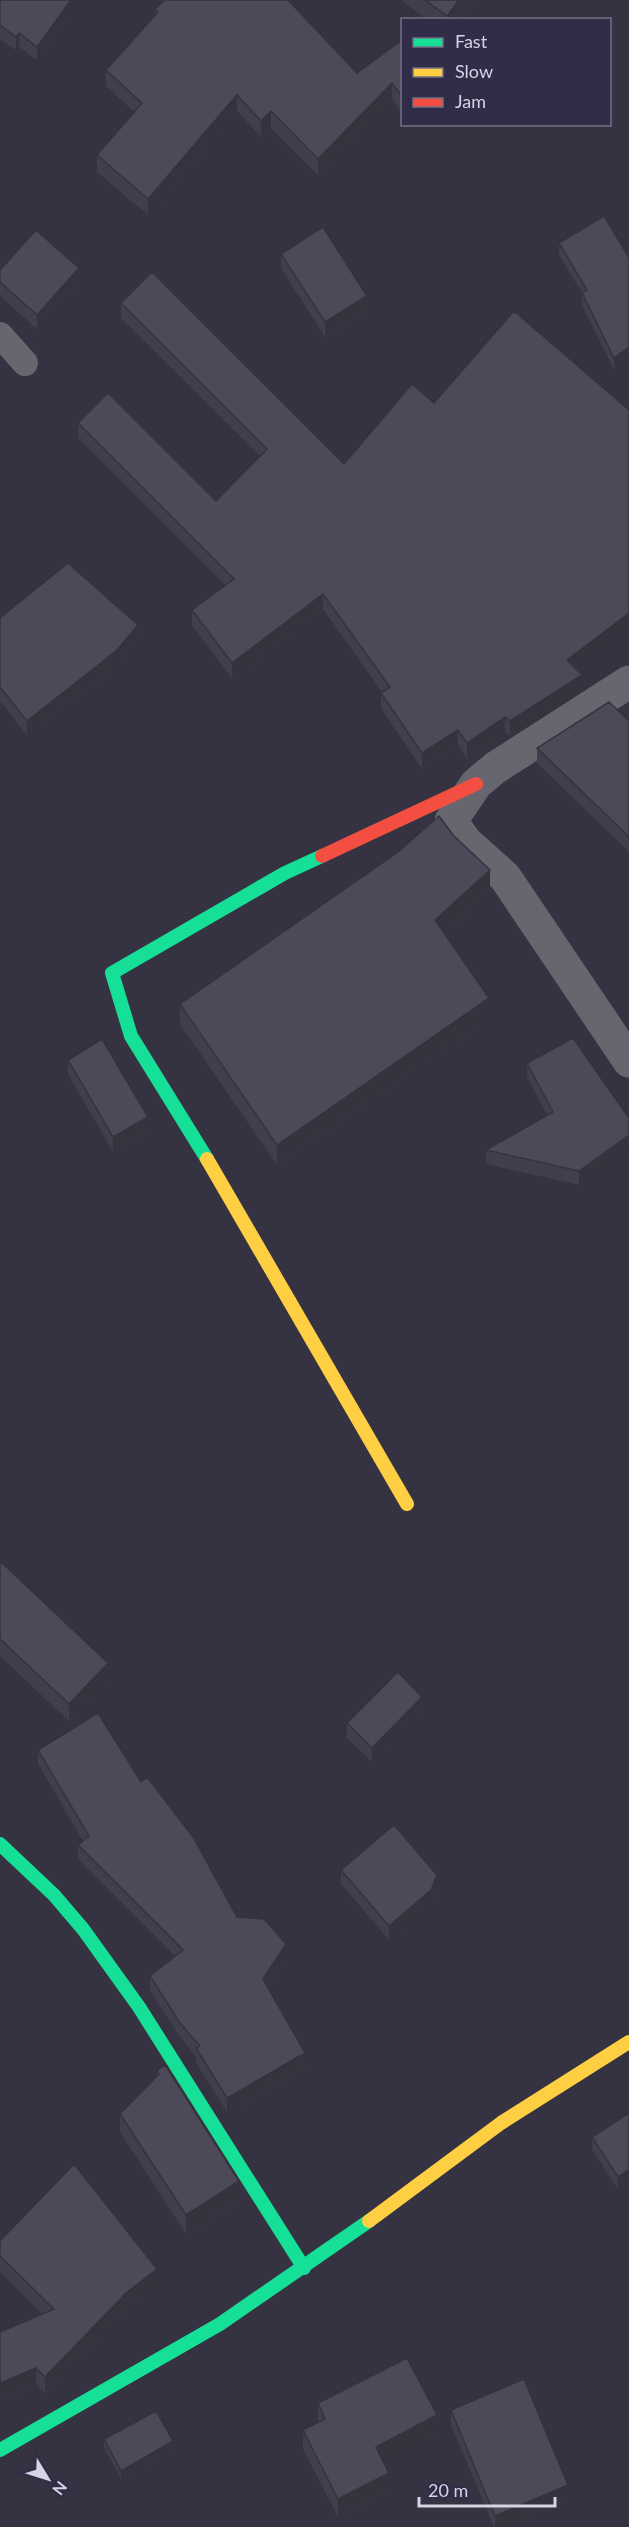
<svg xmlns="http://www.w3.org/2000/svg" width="629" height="2527" font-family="Lato,sans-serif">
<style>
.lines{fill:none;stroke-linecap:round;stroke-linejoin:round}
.lane{stroke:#67666f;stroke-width:26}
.street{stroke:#67666f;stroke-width:33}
.fast{stroke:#16e098;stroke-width:14}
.slow{stroke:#ffcf43;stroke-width:14}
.jam{stroke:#f24e42;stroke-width:14}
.wall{fill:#413f4d}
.shaded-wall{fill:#35333e}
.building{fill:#4c4959;stroke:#35333e;stroke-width:1.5}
</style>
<rect width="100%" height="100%" fill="#353241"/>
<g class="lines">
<path class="lane" d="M 0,335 L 25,363"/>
<path class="street" d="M 629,682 L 495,768 L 476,784 L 451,821 L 466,842 L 505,877 L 629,1061"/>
<path class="fast" d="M 207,1159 L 131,1036 L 112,973 L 285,873 L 322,856
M 0,1844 L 54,1895 L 83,1929 L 139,2007 L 304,2268
M 0,2450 L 220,2324 L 369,2221"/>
<path class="slow" d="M 207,1159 L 407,1504
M 369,2221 L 501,2123 L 629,2042"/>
<path class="jam" d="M 322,856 L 476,784"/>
</g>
<path class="wall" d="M 0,0 L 71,13 L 37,60 L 19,47 L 16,50 L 0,39 Z
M 401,0 L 473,0 L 458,20 L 427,20 Z
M 155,9 L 357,73 L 402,40 L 400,110 L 392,99 L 318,175 L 271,128 L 261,137 L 237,111 L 148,215 L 97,172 L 97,155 L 134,112 L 106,86 L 106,70 L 155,16 Z
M 559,243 L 629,258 L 614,370 L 582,305 L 582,293 L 559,255 Z
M 281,254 L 367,310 L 325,337 L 281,268 Z
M 0,270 L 79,282 L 37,329 L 0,296 Z
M 121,303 L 344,464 L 576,668 L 582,690 L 510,736 L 505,732 L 467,759 L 458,745 L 422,769 L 381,708 L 381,693 L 382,692 L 323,609 L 232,678 L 192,625 L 192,610 L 225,585 L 78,438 L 78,423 L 216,501 L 260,456 L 121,318 Z
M 0,618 L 138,639 L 116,665 L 27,735 L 0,701 Z
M 629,721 L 629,853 L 626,849 L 537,763 L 537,748 Z
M 490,890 L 444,932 L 489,1019 L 277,1165 L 180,1024 L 180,1004 Z
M 68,1060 L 148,1132 L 113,1152 L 68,1074 Z
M 527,1063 L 629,1118 L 579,1185 L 486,1164 L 486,1150 L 547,1115 L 527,1077 Z
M 0,1561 L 108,1680 L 69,1721 L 0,1656 Z
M 422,1711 L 372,1762 L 347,1738 L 347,1723 Z
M 38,1750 L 141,1782 L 237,1917 L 286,1959 L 268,1986 L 305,2068 L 227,2112 L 196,2063 L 196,2057 L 180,2037 L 150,1991 L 150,1976 L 175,1956 L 78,1859 L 78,1845 L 83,1841 L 38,1764 Z
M 341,1870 L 437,1890 L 431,1904 L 389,1940 L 341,1884 Z
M 157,2070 L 239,2200 L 186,2234 L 120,2132 L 120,2114 L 157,2076 Z
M 629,2113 L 629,2183 L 618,2190 L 592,2149 L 592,2137 Z
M 0,2241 L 157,2286 L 126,2310 L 45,2393 L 36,2384 L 0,2400 L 42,2314 L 0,2272 Z
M 318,2403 L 437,2434 L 383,2461 L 389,2491 L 338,2517 L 303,2449 L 303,2430 L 318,2422 Z
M 451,2410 L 568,2500 L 503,2527 L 494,2527 L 451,2425 Z
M 104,2439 L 173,2449 L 121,2479 L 104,2447 Z"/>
<path class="shaded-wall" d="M 71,0 L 71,13 L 37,60 L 37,47 Z
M 459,0 L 473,0 L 458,20 L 447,20 L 447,16 Z
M 19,33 L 19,47 L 16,50 L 16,37 Z
M 392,83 L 392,99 L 318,175 L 318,159 Z
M 402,92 L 402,108 L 400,110 L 400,94 Z
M 237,95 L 237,111 L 148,215 L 148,199 Z
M 271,111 L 271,128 L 261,137 L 261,121 Z
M 79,268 L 79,282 L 37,329 L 37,315 Z
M 367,296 L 367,310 L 325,337 L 325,322 Z
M 629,347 L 629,359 L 614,370 L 614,358 Z
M 323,594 L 323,609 L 232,678 L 232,663 Z
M 629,613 L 629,628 L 567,675 L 567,660 Z
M 138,625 L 138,639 L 116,665 L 27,735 L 27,721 Z
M 582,675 L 582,690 L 510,736 L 510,721 Z
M 505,717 L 505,732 L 467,759 L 467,743 Z
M 458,730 L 458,745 L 422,769 L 422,753 Z
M 490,870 L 490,890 L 435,940 L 435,920 Z
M 489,998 L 489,1019 L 277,1165 L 277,1145 Z
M 148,1117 L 148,1132 L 113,1152 L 113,1137 Z
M 629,1135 L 629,1150 L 579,1185 L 579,1171 Z
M 108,1663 L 108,1680 L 69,1721 L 69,1704 Z
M 422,1697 L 422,1711 L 372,1762 L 372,1748 Z
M 437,1875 L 437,1890 L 431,1904 L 389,1940 L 389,1926 Z
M 286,1944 L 286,1959 L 263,1993 L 263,1979 Z
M 305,2053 L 305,2068 L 227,2112 L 227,2098 Z
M 629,2170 L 629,2183 L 618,2190 L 618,2177 Z
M 239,2181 L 239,2200 L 186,2234 L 186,2215 Z
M 157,2269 L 157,2286 L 126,2310 L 45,2393 L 45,2377 L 126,2293 Z
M 36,2368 L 36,2384 L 0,2400 L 0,2383 Z
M 437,2415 L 437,2434 L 376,2465 L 376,2447 Z
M 173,2441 L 173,2449 L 121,2479 L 121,2471 Z
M 389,2473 L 389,2491 L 338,2517 L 338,2499 Z
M 568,2485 L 568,2500 L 503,2527 L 495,2527 L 495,2516 Z"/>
<path class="building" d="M 0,0 L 71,0 L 37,47 L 19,33 L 16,37 L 0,25 Z
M 165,0 L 288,0 L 357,73 L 402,40 L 402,92 L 400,94 L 392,83 L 318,159 L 271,111 L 261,121 L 237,95 L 148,199 L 97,155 L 142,103 L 106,70 L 158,12 L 155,9 Z
M 425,0 L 459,0 L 447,16 Z
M 604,216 L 629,258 L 629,347 L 614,358 L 582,293 L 587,290 L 559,243 Z
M 323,227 L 367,296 L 325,322 L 281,254 Z
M 36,230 L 79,268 L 37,315 L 0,282 L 0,270 Z
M 152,272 L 344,464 L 412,384 L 434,403 L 514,311 L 629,410 L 629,613 L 567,660 L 582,675 L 510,721 L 505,717 L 467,743 L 458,730 L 422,753 L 381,693 L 390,687 L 323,594 L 232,663 L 192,610 L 234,579 L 78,423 L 108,393 L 216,501 L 267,449 L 121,303 Z
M 68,563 L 138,625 L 116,651 L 27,721 L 0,687 L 0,618 Z
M 609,702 L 629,721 L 629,838 L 626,834 L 537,748 Z
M 439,816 L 453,835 L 490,870 L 435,920 L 489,998 L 277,1145 L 180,1004 L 398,852 Z
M 573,1038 L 629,1118 L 629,1135 L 579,1171 L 486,1150 L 553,1112 L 527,1063 Z
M 102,1039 L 148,1117 L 113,1137 L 68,1060 Z
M 0,1561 L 108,1663 L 69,1704 L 0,1639 Z
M 398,1672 L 422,1697 L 372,1748 L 347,1723 Z
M 98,1713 L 141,1782 L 147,1777 L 193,1837 L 237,1917 L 264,1919 L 286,1944 L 263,1979 L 305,2053 L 227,2098 L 196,2048 L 200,2046 L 180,2023 L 150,1976 L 183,1950 L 78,1845 L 89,1836 L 38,1750 Z
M 394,1825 L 437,1875 L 431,1890 L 389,1926 L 341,1870 Z
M 165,2065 L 239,2181 L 186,2215 L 120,2114 L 159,2074 L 157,2070 Z
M 629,2113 L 629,2170 L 618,2177 L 592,2137 Z
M 74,2164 L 157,2269 L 126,2293 L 45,2377 L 36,2368 L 0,2383 L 0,2332 L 54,2309 L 0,2256 L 0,2241 Z
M 407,2358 L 437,2415 L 376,2447 L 389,2473 L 338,2499 L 303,2430 L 325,2419 L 318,2403 Z
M 524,2379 L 568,2485 L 495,2516 L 451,2410 Z
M 156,2411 L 173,2441 L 121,2471 L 104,2439 Z"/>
<rect x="401" y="18" width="210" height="108" fill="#312c47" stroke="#736f86" stroke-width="1.5"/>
<rect x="413" y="38" width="30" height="9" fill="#16e098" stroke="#736f86" stroke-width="1.5"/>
<text x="455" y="48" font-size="18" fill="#d5d3e4">Fast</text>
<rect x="413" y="68" width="30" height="9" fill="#ffcf43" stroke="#736f86" stroke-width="1.5"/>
<text x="455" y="78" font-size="18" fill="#d5d3e4">Slow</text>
<rect x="413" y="98" width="30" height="9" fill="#f24e42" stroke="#736f86" stroke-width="1.5"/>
<text x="455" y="108" font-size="18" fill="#d5d3e4">Jam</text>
<g transform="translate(48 2479) rotate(128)" stroke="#312c47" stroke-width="4.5" paint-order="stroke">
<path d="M0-4.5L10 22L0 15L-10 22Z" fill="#d5d3e4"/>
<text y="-9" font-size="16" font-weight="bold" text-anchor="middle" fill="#d5d3e4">N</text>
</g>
<path d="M419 2497v9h136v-9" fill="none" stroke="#d5d3e4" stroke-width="3"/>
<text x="428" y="2497" font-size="18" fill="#d5d3e4" stroke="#312c47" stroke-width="4.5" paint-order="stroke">20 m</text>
</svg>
